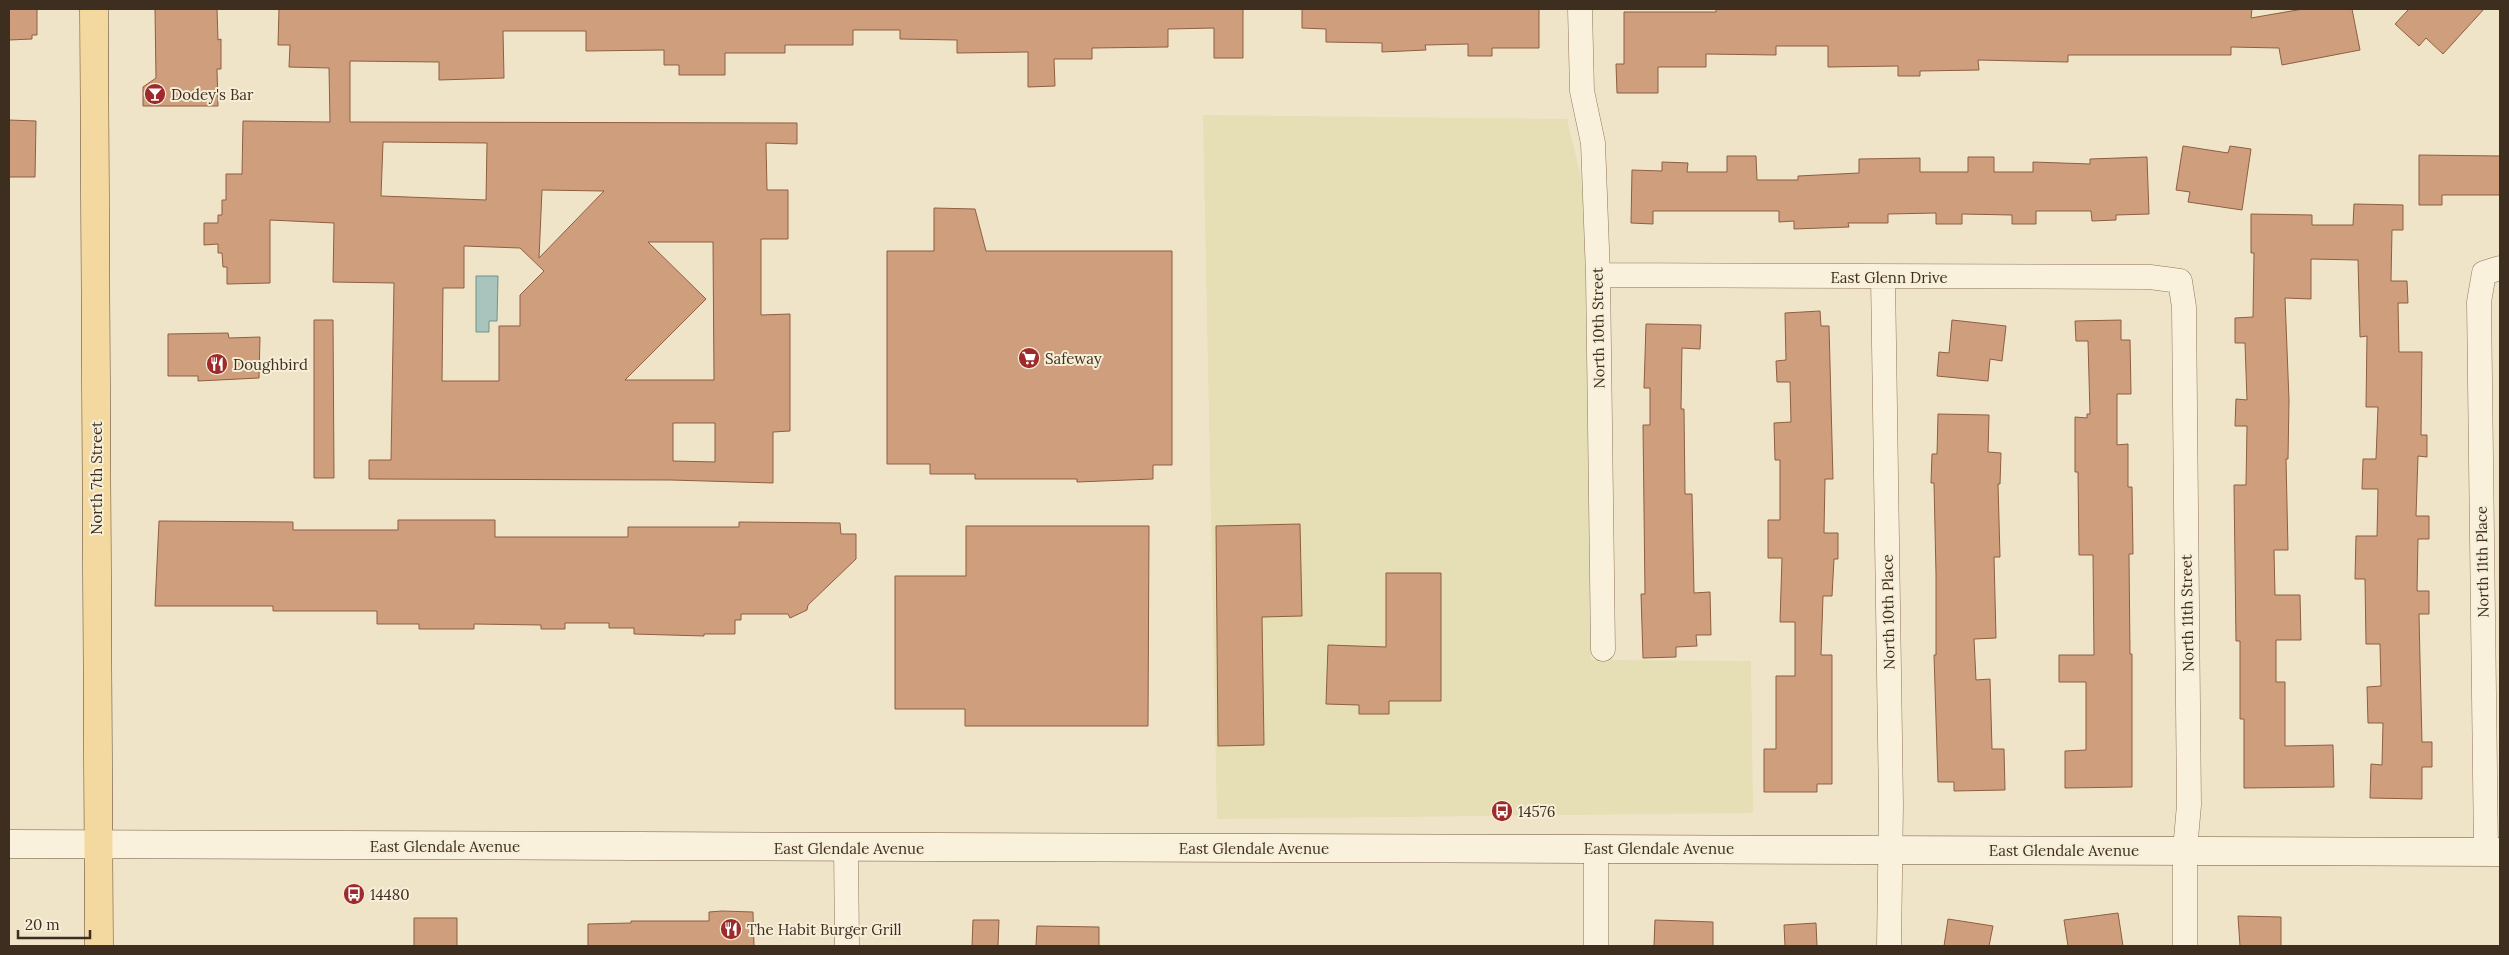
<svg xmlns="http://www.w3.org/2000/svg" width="2509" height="955" font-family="Lora,serif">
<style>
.farmland{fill:#e6deb5}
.water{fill:#a9c4bc;stroke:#6f938a}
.building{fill:#cf9f7d;stroke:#8d5f41;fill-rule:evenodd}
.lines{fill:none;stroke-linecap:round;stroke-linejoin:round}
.street-casing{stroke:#8d765c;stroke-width:25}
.secondary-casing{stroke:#6f573f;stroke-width:29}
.primary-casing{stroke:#5b4430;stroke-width:29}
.street{stroke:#faf1dc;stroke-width:24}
.secondary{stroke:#faf1dc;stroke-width:28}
.primary{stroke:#f3d9a0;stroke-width:28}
.labels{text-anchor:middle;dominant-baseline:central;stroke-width:4;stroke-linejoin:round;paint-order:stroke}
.poi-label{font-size:15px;fill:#3d2e20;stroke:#f7eed8;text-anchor:start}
.street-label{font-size:15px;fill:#3d2e20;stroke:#f7eed8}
</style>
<rect width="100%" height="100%" fill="#f0e4c8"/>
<path class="farmland" d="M 1203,115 L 1567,119 L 1584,190 L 1591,660 L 1751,661 L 1753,813 L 1217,819 Z"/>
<path class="water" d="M 476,276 L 498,276 L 497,321 L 489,321 L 489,332 L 476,332 Z"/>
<path class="building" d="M 9,9 L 37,9 L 37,35 L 32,35 L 32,39 L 9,40 Z
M 155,9 L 217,9 L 218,40 L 221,39 L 221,69 L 217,69 L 218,106 L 143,106 L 143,87 L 156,78 Z
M 279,9 L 1243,9 L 1243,58 L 1214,58 L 1214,28 L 1168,29 L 1168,47 L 1092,48 L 1092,59 L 1054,59 L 1055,86 L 1028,87 L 1028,52 L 957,53 L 957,40 L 900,39 L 900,30 L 853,30 L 853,45 L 785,45 L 785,53 L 725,53 L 725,75 L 679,75 L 679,65 L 664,65 L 664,50 L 586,51 L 586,31 L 503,31 L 504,78 L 439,80 L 439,62 L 350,61 L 350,122 L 797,123 L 797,144 L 766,143 L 767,190 L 788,190 L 788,239 L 761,239 L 761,315 L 790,314 L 790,431 L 773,432 L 773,483 L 671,480 L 369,479 L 369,460 L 391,460 L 394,283 L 333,282 L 334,223 L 270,220 L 270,283 L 227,284 L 227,267 L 223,267 L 222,253 L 218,253 L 218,244 L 204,245 L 204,223 L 218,223 L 218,215 L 222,215 L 222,200 L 226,200 L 226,174 L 242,174 L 243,121 L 330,122 L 329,68 L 289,67 L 290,45 L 278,45 ZM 383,142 L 487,143 L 486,200 L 381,196 ZM 542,190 L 604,191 L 539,258 ZM 648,242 L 713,242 L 714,380 L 625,380 L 706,299 ZM 464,246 L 520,248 L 544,271 L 520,295 L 520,326 L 499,326 L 499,381 L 442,381 L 443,288 L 464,288 ZM 673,423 L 715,423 L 715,462 L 673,461 Z
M 1302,9 L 1539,9 L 1539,48 L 1492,48 L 1492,56 L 1468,56 L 1468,44 L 1425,45 L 1426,50 L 1382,52 L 1382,43 L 1326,42 L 1326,29 L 1302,28 Z
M 1716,9 L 2252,9 L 2251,18 L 2303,9 L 2352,9 L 2360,50 L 2282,65 L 2279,48 L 2231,47 L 2231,55 L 2068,55 L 2068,62 L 1978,60 L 1979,70 L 1920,71 L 1920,76 L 1898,76 L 1898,66 L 1828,67 L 1828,46 L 1776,46 L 1776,55 L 1706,54 L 1706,67 L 1658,67 L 1658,93 L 1617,93 L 1616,64 L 1624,64 L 1624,12 L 1716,12 Z
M 2409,9 L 2484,9 L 2443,54 L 2426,38 L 2419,46 L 2395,24 Z
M 9,120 L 36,121 L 35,177 L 9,177 Z
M 2183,146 L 2228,153 L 2230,146 L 2251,149 L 2242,210 L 2188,202 L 2190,192 L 2176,190 Z
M 2419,155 L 2500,156 L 2500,195 L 2442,195 L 2442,205 L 2419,205 Z
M 1727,156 L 1756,156 L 1757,180 L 1798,180 L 1798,176 L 1859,173 L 1859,159 L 1920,158 L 1920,172 L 1968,172 L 1968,157 L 1994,157 L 1994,172 L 2033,172 L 2033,162 L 2090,164 L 2090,159 L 2147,157 L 2149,214 L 2116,215 L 2116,220 L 2092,221 L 2091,211 L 2036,211 L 2036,224 L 2012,224 L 2012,215 L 1962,214 L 1962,224 L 1936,224 L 1936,213 L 1888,214 L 1888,223 L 1848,223 L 1849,227 L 1794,229 L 1794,221 L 1779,222 L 1779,211 L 1653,211 L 1653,224 L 1631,223 L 1632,170 L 1662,171 L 1662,162 L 1688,163 L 1687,172 L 1727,172 Z
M 2354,204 L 2403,205 L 2403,230 L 2392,230 L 2391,281 L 2407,281 L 2408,303 L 2398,303 L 2399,352 L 2422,352 L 2421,435 L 2427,435 L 2427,457 L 2418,456 L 2416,516 L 2429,516 L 2429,539 L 2418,539 L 2417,591 L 2429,591 L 2429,614 L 2419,614 L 2420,660 L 2422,742 L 2432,742 L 2432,767 L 2422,767 L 2422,799 L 2370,798 L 2371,764 L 2382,765 L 2383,723 L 2368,723 L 2367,687 L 2381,686 L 2380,644 L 2366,644 L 2365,579 L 2355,579 L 2356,536 L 2377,536 L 2378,489 L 2362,489 L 2363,459 L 2376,459 L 2378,407 L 2366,407 L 2367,336 L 2360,337 L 2358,260 L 2311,259 L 2311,299 L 2285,298 L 2289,400 L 2288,459 L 2286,459 L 2288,550 L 2274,550 L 2275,595 L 2300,595 L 2301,640 L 2276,640 L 2276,682 L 2285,682 L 2285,746 L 2333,745 L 2334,787 L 2244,788 L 2244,719 L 2240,719 L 2240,641 L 2236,641 L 2234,485 L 2246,485 L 2247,426 L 2235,426 L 2236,399 L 2247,400 L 2245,343 L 2235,343 L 2235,318 L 2253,317 L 2254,253 L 2251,253 L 2251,214 L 2312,215 L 2312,225 L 2353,225 Z
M 934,208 L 975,209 L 986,251 L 1172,251 L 1172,465 L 1153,465 L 1153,479 L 1077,482 L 1077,479 L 975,479 L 975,474 L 930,474 L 930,464 L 887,464 L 887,251 L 934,251 Z
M 1820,311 L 1821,326 L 1829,326 L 1833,479 L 1825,479 L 1824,533 L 1838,533 L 1838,559 L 1834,559 L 1832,596 L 1823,596 L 1821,655 L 1832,655 L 1832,784 L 1817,784 L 1817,792 L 1764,792 L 1764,749 L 1776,749 L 1776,676 L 1795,676 L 1795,622 L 1780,622 L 1782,558 L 1768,558 L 1768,520 L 1780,520 L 1780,460 L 1775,460 L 1774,423 L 1791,422 L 1790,382 L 1777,382 L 1776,361 L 1786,360 L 1785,313 Z
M 314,320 L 333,320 L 334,478 L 314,478 Z
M 1952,320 L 2006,326 L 2002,361 L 1990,359 L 1988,381 L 1937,376 L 1939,352 L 1949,353 Z
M 2121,320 L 2121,340 L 2130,340 L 2131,394 L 2117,394 L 2117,445 L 2128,444 L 2128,487 L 2132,487 L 2133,554 L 2129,554 L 2130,654 L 2132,654 L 2132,787 L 2065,788 L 2065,751 L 2086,750 L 2086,682 L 2059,682 L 2059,655 L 2094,655 L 2093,555 L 2079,555 L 2078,472 L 2075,472 L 2075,417 L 2087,418 L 2087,414 L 2090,414 L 2088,341 L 2076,341 L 2075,321 Z
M 1646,324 L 1701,325 L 1700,349 L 1682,348 L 1681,409 L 1684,409 L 1685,494 L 1692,494 L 1694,593 L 1710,592 L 1711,635 L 1696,635 L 1697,646 L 1676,647 L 1676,657 L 1643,658 L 1641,594 L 1645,594 L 1643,425 L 1650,425 L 1650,388 L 1644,388 Z
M 228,333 L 229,338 L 260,337 L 259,378 L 198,381 L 198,376 L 168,376 L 168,334 Z
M 1938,414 L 1989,415 L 1988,452 L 2001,453 L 2000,484 L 1998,484 L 2000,557 L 1994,557 L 1996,638 L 1974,639 L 1976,680 L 1990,679 L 1992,749 L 2004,749 L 2005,790 L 1954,791 L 1954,782 L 1938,782 L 1934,655 L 1936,655 L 1936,574 L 1934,483 L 1931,483 L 1932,454 L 1937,454 Z
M 398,520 L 495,520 L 495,537 L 628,537 L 628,527 L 739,527 L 739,522 L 840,523 L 841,534 L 856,534 L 856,559 L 808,605 L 807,610 L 790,618 L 788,614 L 741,614 L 741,620 L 735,620 L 735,634 L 704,634 L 704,636 L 634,634 L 634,628 L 609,628 L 609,623 L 565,623 L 565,629 L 541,629 L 541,625 L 474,624 L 474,629 L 419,629 L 419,624 L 377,624 L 377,611 L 273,611 L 273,606 L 155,606 L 159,521 L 293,522 L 293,530 L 398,530 Z
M 1300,524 L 1302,616 L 1262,617 L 1264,745 L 1218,746 L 1216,526 Z
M 966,526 L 1149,526 L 1148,726 L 965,726 L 965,709 L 895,709 L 895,576 L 966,576 Z
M 1386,573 L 1441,573 L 1441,701 L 1389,701 L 1389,714 L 1359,714 L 1359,705 L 1326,704 L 1328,645 L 1386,647 Z
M 722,911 L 753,912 L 754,946 L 588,946 L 588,924 L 631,923 L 631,921 L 709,921 L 709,912 Z
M 2118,913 L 2123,946 L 2068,946 L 2064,920 Z
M 2238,916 L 2281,917 L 2281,946 L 2240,946 Z
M 414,918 L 457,918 L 457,946 L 414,946 Z
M 1948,919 L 1993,926 L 1989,946 L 1944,946 Z
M 973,920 L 999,920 L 998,946 L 972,946 Z
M 1655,920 L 1713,922 L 1713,946 L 1654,946 Z
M 1816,923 L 1817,946 L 1785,946 L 1784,925 Z
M 1037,926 L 1099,927 L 1099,946 L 1036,946 Z"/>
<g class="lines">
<g class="street-casing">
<path id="street" d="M 1580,9 L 1582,91 L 1593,143 L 1598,275 L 1603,649
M 1598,275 L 2150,277 L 2180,281 L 2184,307 L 2189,805 L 2185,850 L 2185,946
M 1883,277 L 1891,804 L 1889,946
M 846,847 L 847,946
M 1596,848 L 1596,946
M 2486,851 L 2479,302 L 2484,273 L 2500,268"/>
</g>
<g class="secondary-casing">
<path id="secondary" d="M 9,844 L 2500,852"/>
</g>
<g class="primary-casing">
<path id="primary" d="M 94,9 L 99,946"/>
</g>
<use href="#street" class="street"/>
<use href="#secondary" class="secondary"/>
<use href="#primary" class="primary"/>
</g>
<defs>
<g id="bar-disc" transform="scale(1.125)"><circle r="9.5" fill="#9e2a2b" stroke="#f7eed8"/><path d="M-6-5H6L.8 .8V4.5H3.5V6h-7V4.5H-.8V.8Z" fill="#fff"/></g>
<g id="supermarket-disc" transform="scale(1.125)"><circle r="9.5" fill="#9e2a2b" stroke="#f7eed8"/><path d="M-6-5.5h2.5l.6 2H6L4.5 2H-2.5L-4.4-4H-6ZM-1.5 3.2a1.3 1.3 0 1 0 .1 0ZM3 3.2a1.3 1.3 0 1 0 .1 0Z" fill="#fff"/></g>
<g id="restaurant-disc" transform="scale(1.125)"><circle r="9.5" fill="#9e2a2b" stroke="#f7eed8"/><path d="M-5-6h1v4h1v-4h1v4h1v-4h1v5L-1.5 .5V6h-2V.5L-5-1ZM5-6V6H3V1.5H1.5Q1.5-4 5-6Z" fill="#fff"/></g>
<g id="bus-disc" transform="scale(1.125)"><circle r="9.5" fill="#9e2a2b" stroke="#f7eed8"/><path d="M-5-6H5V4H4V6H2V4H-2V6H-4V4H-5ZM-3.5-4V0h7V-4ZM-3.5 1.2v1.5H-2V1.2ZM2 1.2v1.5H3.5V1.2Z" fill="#fff"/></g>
</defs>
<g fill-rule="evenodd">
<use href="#bar-disc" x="155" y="94"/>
<use href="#supermarket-disc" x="1029" y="358"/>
<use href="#restaurant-disc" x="217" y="364"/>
<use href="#bus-disc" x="1502" y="811"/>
<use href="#bus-disc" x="354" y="894"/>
<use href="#restaurant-disc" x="731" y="929"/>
</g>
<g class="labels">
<g class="poi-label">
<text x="171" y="94">Dodey's Bar</text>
<text x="1045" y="358">Safeway</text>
<text x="233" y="364">Doughbird</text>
<text x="1518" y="811">14576</text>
<text x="370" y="894">14480</text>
<text x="747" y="929">The Habit Burger Grill</text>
</g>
<g class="street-label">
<text x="1889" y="277">East Glenn Drive</text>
<text transform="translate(1598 328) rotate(-91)">North 10th Street</text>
<text transform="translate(96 478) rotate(-90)">North 7th Street</text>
<text transform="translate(2482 562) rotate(-91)">North 11th Place</text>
<text transform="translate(1888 612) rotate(-91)">North 10th Place</text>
<text transform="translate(2187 613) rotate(-91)">North 11th Street</text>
<text x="445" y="846">East Glendale Avenue</text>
<text x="849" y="848">East Glendale Avenue</text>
<text x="1254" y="848">East Glendale Avenue</text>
<text x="1659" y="848">East Glendale Avenue</text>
<text x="2064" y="850">East Glendale Avenue</text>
</g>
</g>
<rect width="2509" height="955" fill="none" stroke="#3d2e20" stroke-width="20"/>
<path d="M18 930v8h72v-8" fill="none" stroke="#3d2e20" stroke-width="2.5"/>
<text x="25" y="930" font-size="15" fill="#3d2e20" stroke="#f7eed8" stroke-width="4" paint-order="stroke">20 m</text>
</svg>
